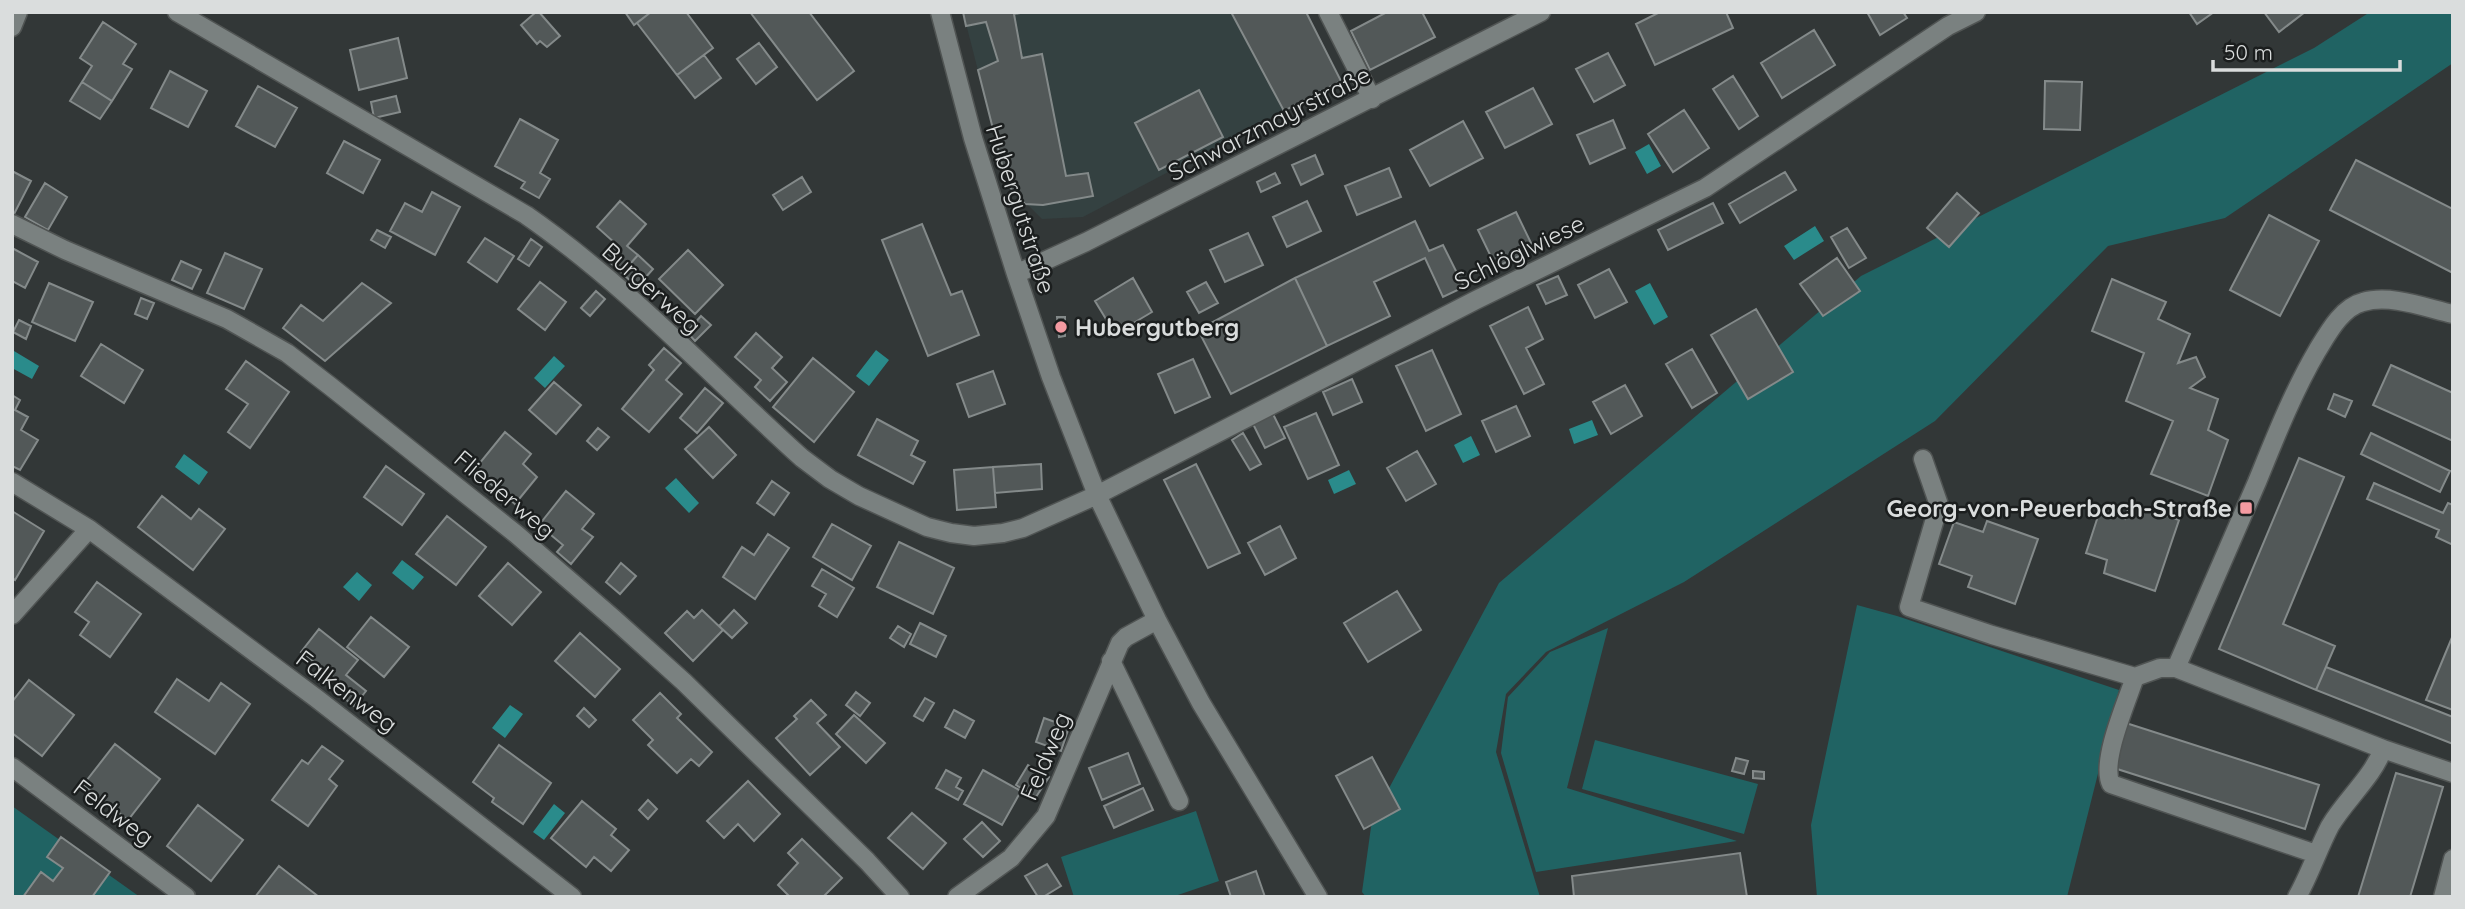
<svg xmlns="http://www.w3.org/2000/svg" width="2465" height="909" font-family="Quicksand,sans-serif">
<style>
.built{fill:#344141}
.green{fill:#206363}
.water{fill:#2a8b8b}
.building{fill:#525858;stroke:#848a8a;stroke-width:2}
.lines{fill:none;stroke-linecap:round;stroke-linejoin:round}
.minor-casing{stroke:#505453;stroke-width:21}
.minor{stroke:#7a8180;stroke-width:18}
.poi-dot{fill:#f49aa1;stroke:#1b1e1e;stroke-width:2.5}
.labels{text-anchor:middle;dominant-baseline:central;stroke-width:5;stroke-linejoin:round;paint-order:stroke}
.street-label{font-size:24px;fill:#dadddd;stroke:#1b1e1e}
.poi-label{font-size:24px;font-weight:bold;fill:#dadddd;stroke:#1b1e1e;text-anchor:start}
</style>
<rect width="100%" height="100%" fill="#323737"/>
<path class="built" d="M 963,12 L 1306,12 L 1341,81 L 1083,217 L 1042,219 L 1007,184 Z"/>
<path class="green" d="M 2370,12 L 2453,12 L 2453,63 L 2225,218 L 2108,246 L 1935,421 L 1684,582 L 1546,652 L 1506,694 L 1496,752 L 1540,897 L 1366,897 L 1362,892 L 1372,820 L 1499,583 L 1861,276 L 2314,48 Z
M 1857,605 L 1897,616 L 2119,690 L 2067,897 L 1817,897 L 1811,825 Z
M 1608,628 L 1567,788 L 1737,841 L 1536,872 L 1501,753 L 1508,697 L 1550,652 Z
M 1595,740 L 1758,784 L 1744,834 L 1582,789 Z
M 12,806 L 140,897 L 12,897 Z
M 1196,811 L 1219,881 L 1172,897 L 1074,897 L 1061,857 Z"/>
<path class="water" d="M 1649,144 L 1661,166 L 1647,174 L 1635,152 Z
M 1815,226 L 1824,241 L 1794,260 L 1784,246 Z
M 1650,283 L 1668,317 L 1654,325 L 1635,291 Z
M 876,350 L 889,360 L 869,386 L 856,376 Z
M 14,351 L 39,366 L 32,379 L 12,368 Z
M 554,356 L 565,366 L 545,388 L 534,378 Z
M 1592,420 L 1598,435 L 1574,444 L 1569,429 Z
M 1471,436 L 1480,455 L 1463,463 L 1454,445 Z
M 184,454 L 208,472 L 199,485 L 175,467 Z
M 1349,470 L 1356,484 L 1334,494 L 1328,480 Z
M 676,478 L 699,503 L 689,513 L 665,488 Z
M 402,560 L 424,577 L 413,590 L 392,573 Z
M 357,572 L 372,585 L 359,601 L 343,587 Z
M 510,705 L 523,714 L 505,738 L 492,728 Z
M 554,804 L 565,813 L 544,840 L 533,832 Z"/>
<path class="building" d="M 536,12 L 539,12 L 560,36 L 547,47 L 540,41 L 537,44 L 521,25 Z
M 625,12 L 651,12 L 634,25 Z
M 651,12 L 686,12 L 713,48 L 677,75 L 637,23 Z
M 750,12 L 809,12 L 854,71 L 817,100 Z
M 963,12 L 1026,12 L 1014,14 L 1022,58 L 1042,54 L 1066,176 L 1088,173 L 1093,196 L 1043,205 L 1025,204 L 1007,184 L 978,70 L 998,61 L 986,22 L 966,26 Z
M 1231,12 L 1306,12 L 1341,81 L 1284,111 Z
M 1387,12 L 1422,12 L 1435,37 L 1370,70 L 1351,31 Z
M 1660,12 L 1726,12 L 1733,28 L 1655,65 L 1636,24 Z
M 1867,12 L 1903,12 L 1907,18 L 1880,35 Z
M 2189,12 L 2214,12 L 2197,24 Z
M 2264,12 L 2305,12 L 2279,32 Z
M 103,22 L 136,44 L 123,64 L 132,69 L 112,101 L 82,82 L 92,66 L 80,58 Z
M 1814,30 L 1835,65 L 1782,98 L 1761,63 Z
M 398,38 L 407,78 L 359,90 L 350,50 Z
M 759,43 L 777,67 L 756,84 L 737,59 Z
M 1608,53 L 1625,85 L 1594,102 L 1576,69 Z
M 704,55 L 721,78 L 695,98 L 677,75 Z
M 170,71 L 207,91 L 188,127 L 151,108 Z
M 1733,76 L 1758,116 L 1739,129 L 1713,89 Z
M 2045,81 L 2082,82 L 2080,130 L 2044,129 Z
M 82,82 L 112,101 L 100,119 L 70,101 Z
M 258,86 L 297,108 L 275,147 L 236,126 Z
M 1533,88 L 1552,124 L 1505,148 L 1486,112 Z
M 1199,90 L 1223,137 L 1159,170 L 1135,123 Z
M 396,96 L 400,112 L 374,118 L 371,102 Z
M 1684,110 L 1709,148 L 1673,172 L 1648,134 Z
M 520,119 L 558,140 L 540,173 L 550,179 L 539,198 L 521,188 L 525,182 L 495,166 Z
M 1613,120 L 1625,148 L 1590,164 L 1577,135 Z
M 1463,121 L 1483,158 L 1430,186 L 1410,150 Z
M 344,141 L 380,160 L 363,193 L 327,173 Z
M 1315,155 L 1323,174 L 1301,185 L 1292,165 Z
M 2356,160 L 2453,209 L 2453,273 L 2330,210 Z
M 1389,168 L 1401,197 L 1357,215 L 1345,186 Z
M 12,171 L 31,181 L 13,216 L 12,215 Z
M 1785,172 L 1796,190 L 1740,223 L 1729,204 Z
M 1275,173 L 1280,183 L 1261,192 L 1257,182 Z
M 802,177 L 811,192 L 783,210 L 773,195 Z
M 45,183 L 67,197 L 48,230 L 25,217 Z
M 432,192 L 460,207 L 435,255 L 390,231 L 405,203 L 422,212 Z
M 1957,193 L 1979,213 L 1949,247 L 1927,228 Z
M 620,201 L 646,224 L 627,246 L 638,255 L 622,273 L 604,257 L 616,244 L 597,227 Z
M 1307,201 L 1321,231 L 1287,247 L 1273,217 Z
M 1713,203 L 1723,223 L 1668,250 L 1658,230 Z
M 1516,212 L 1534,249 L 1496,267 L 1478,230 Z
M 2269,215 L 2319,241 L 2280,316 L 2230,290 Z
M 1415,221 L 1429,251 L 1443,245 L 1464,287 L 1443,297 L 1425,258 L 1374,282 L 1390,316 L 1327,346 L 1295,278 Z
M 922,224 L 951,295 L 962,291 L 979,335 L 928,356 L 882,240 Z
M 1847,228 L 1866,258 L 1849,268 L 1831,237 Z
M 377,230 L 391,237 L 385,248 L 371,240 Z
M 1248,233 L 1263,265 L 1225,282 L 1210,250 Z
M 485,238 L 514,256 L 497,282 L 468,262 Z
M 531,239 L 542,247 L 529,266 L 518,259 Z
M 12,248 L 38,262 L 25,288 L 12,281 Z
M 688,250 L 723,285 L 695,314 L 659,279 Z
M 225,253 L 262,269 L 244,309 L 207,293 Z
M 638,255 L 653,269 L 637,287 L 622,273 Z
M 1837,258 L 1860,291 L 1823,316 L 1800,284 Z
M 181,261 L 201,270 L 192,289 L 172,280 Z
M 1609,269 L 1627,302 L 1595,318 L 1578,285 Z
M 1558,276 L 1567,295 L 1546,304 L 1537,285 Z
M 1133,278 L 1152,312 L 1115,334 L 1095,301 Z
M 1295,278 L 1327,346 L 1231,394 L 1198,330 Z
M 2112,279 L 2166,302 L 2158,319 L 2190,334 L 2178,363 L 2196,357 L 2205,377 L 2190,388 L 2218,399 L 2208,430 L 2228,440 L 2208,496 L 2151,474 L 2173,421 L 2126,401 L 2144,353 L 2092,331 Z
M 540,282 L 566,302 L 545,330 L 518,309 Z
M 1206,282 L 1218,303 L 1199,313 L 1187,292 Z
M 49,283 L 93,302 L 75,341 L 32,322 Z
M 362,283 L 391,303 L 325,361 L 283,328 L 301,305 L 323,321 Z
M 596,291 L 605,299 L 590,316 L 581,308 Z
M 141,298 L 154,303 L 147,319 L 135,314 Z
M 1528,307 L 1543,339 L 1526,348 L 1544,384 L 1524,394 L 1490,326 Z
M 1756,309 L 1793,372 L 1748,399 L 1711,335 Z
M 701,316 L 711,325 L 695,341 L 687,332 Z
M 1057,317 L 1065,317 L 1065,336 L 1059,337 Z
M 19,320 L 31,326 L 26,339 L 13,332 Z
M 756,333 L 782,357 L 772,368 L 787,382 L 770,401 L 755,387 L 761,380 L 735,357 Z
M 101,344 L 143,370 L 124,403 L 81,376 Z
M 664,348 L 681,363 L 666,380 L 682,394 L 649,432 L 622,409 L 654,370 L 649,365 Z
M 1692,349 L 1717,393 L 1692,408 L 1666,364 Z
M 1432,350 L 1461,414 L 1426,431 L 1396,366 Z
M 813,358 L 854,392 L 814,442 L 773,407 Z
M 1193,359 L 1210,397 L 1175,413 L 1158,374 Z
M 246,361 L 289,392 L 250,448 L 228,432 L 248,404 L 226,389 Z
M 2391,365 L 2453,393 L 2453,441 L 2373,405 Z
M 993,371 L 1005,404 L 969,417 L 957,384 Z
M 1352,379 L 1362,402 L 1333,415 L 1323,392 Z
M 554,382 L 581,405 L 556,434 L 529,410 Z
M 1625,385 L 1642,416 L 1611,434 L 1593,402 Z
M 705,388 L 723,403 L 697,433 L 680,418 Z
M 2334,394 L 2352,401 L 2345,417 L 2328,409 Z
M 12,395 L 20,400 L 15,410 L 28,417 L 21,430 L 38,440 L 20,470 L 12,466 Z
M 1516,406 L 1530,436 L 1496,452 L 1482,421 Z
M 1272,412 L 1285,438 L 1265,448 L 1252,422 Z
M 1316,413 L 1339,465 L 1308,479 L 1284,427 Z
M 877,419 L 918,441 L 911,455 L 925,462 L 913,484 L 858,455 Z
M 709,427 L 736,455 L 713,478 L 685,449 Z
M 598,428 L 609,437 L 597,450 L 587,441 Z
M 505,432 L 531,454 L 523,464 L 537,477 L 515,504 L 474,470 Z
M 1243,433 L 1261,464 L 1250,470 L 1232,440 Z
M 2371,433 L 2450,471 L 2440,492 L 2361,454 Z
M 1417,451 L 1436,484 L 1406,501 L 1387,468 Z
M 2299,458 L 2344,477 L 2283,624 L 2335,646 L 2316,690 L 2219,649 Z
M 1041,464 L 1042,489 L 995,493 L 993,467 Z
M 1196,464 L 1240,553 L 1208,568 L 1164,480 Z
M 386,466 L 424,494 L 402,525 L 364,497 Z
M 993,467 L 996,507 L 957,510 L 954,470 Z
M 772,481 L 789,493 L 774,515 L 757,503 Z
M 2374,483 L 2443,513 L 2448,503 L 2453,505 L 2453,545 L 2436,537 L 2439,530 L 2367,499 Z
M 566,491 L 594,514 L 582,529 L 593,537 L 571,564 L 557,552 L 563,545 L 539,525 Z
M 162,496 L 191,519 L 199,509 L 225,529 L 193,570 L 138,527 Z
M 2130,503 L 2179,520 L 2155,591 L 2104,573 L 2107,560 L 2086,553 L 2100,510 L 2125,519 Z
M 12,511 L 44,531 L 15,580 L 12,578 Z
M 447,516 L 486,547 L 456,585 L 416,554 Z
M 1987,521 L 2038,539 L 2015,604 L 1968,587 L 1972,576 L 1939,564 L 1954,522 L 1983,532 Z
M 832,524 L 871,546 L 852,580 L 813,557 Z
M 1280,526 L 1296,558 L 1265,575 L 1248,543 Z
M 768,534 L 789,548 L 755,599 L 723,577 L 742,547 L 754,555 Z
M 899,542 L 954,568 L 933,614 L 877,587 Z
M 508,563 L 541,592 L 512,625 L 479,596 Z
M 621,563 L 636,576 L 620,594 L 606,582 Z
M 822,569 L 854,588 L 837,617 L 819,606 L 826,594 L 812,586 Z
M 97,582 L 141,614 L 110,657 L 80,635 L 89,622 L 75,612 Z
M 1397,591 L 1421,630 L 1368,662 L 1344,623 Z
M 702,610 L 723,630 L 693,661 L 665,633 L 687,611 L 694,618 Z
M 734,610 L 747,623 L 732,638 L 719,626 Z
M 371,617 L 409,647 L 384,677 L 347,647 Z
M 920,623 L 946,636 L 936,657 L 910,644 Z
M 898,626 L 911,634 L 904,647 L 890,638 Z
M 319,629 L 358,660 L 346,675 L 366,691 L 354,706 L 334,690 L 340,682 L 301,652 Z
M 580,633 L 620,669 L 595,697 L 555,661 Z
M 2453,635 L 2453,710 L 2426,700 Z
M 2326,667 L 2453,717 L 2453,744 L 2316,690 Z
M 177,679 L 209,701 L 221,683 L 250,704 L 215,754 L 155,712 Z
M 29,680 L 74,715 L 42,756 L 12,733 L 12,702 Z
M 856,692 L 870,703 L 860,716 L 846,705 Z
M 660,693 L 681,714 L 677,718 L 712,752 L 699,766 L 691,759 L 677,773 L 648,745 L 653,740 L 633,720 Z
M 925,698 L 934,703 L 923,721 L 914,716 Z
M 811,700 L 826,715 L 817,723 L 840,747 L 810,775 L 776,738 L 797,719 L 794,716 Z
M 584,708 L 596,720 L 589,727 L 577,716 Z
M 954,710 L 974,721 L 965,738 L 945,727 Z
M 854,715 L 885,743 L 866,763 L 836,734 Z
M 1044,718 L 1069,727 L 1061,751 L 1036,742 Z
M 2126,723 L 2319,785 L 2305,829 L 2111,767 Z
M 115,744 L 160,779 L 128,820 L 83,785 Z
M 499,745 L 551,783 L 523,824 L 492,802 L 494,798 L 473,782 Z
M 322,746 L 343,761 L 329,779 L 337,786 L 308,826 L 272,800 L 302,760 L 308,764 Z
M 1128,753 L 1140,784 L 1102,800 L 1089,768 Z
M 1372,757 L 1400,809 L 1364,829 L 1336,776 Z
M 1736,758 L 1748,761 L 1744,774 L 1732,771 Z
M 1028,765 L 1049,777 L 1036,797 L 1016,785 Z
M 946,770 L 961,778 L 956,787 L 963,791 L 958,800 L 936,788 Z
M 983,770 L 1021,791 L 1002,825 L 964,804 Z
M 1753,771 L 1764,772 L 1764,779 L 1753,778 Z
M 2396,773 L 2443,787 L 2410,897 L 2358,897 Z
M 748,781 L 780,814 L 754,841 L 738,824 L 724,838 L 707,821 Z
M 1143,788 L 1153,810 L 1114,828 L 1104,806 Z
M 648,800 L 657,809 L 648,819 L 639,810 Z
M 582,801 L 616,829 L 611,835 L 629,850 L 611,871 L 594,857 L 586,867 L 551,838 Z
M 198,805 L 243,840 L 211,881 L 167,846 Z
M 912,813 L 946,843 L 923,869 L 888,838 Z
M 982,822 L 1000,841 L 983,857 L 964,839 Z
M 61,837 L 110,872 L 92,897 L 23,897 L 41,872 L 53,881 L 63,868 L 47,857 Z
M 802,839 L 842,878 L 823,897 L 790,897 L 778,885 L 798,863 L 788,853 Z
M 1740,853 L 1747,897 L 1574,897 L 1572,876 Z
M 1047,864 L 1061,886 L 1043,897 L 1038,897 L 1025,876 Z
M 279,866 L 319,897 L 255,897 Z
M 1256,871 L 1265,897 L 1231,897 L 1226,882 Z"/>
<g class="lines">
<g class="minor-casing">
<path id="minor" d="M 177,12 L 526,215 C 627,285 712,377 802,458 L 830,479 L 859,496 L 927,527 L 951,533 L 974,536 L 1003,533 L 1023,528 L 1097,495 L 1476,300 L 1705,188 L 1948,26 L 1976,12
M 940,12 L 973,138 L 1016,274 L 1051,377 L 1097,495 L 1157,620 L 1201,703 L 1318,897
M 1328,12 L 1372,99
M 12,27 L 18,12
M 12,224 L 65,250 L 227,319 L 287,353 L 330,386 L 516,534 L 614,619 L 684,682 L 867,861 L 900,897
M 1016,274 L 1086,242 L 1541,12
M 1923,459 L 1939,505 L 1909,607 L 1992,635 L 2135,677 L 2160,668 L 2176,668 L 2383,749 L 2453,773
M 12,482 L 89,529 L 316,698 L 572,897
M 12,615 L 89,529
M 1111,661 L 1179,801
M 2176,668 C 2203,606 2230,544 2257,482 C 2275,438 2293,392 2317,351 C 2328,333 2342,307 2363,302 C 2391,294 2426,308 2453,314
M 2135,677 C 2127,701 2100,762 2111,784 L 2316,854
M 12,767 L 186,897
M 957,897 L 1011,858 L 1046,816 L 1120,643 L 1126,637 L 1157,620
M 2297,897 C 2310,874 2318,849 2330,826 C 2346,799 2372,778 2383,749
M 2443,897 L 2453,859"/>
</g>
<use href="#minor" class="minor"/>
</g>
<g class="poi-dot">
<circle cx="1061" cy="327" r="7"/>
<rect x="2239" y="501" width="14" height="14" rx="3.5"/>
</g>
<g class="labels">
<g class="street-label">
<text transform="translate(1269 123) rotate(-27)">Schwarzmayrstraße</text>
<text transform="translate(1021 209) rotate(72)">Hubergutstraße</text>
<text transform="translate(1519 252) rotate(-26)">Schlöglwiese</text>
<text transform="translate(652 288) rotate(42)">Burgerweg</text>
<text transform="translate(505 494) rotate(40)">Fliederweg</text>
<text transform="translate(347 691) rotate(37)">Falkenweg</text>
<text transform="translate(1045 756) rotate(-67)">Feldweg</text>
<text transform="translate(114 812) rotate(37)">Feldweg</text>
</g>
<g class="poi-label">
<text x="1075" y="327">Hubergutberg</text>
<text x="2232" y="508" text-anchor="end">Georg-von-Peuerbach-Straße</text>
</g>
</g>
<rect width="2465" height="909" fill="none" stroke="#dadddd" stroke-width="28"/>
<path d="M2213 60v10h187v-10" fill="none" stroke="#dadddd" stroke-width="3.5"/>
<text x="2224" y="60" font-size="21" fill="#dadddd" stroke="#1b1e1e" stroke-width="5" paint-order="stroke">50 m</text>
</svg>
